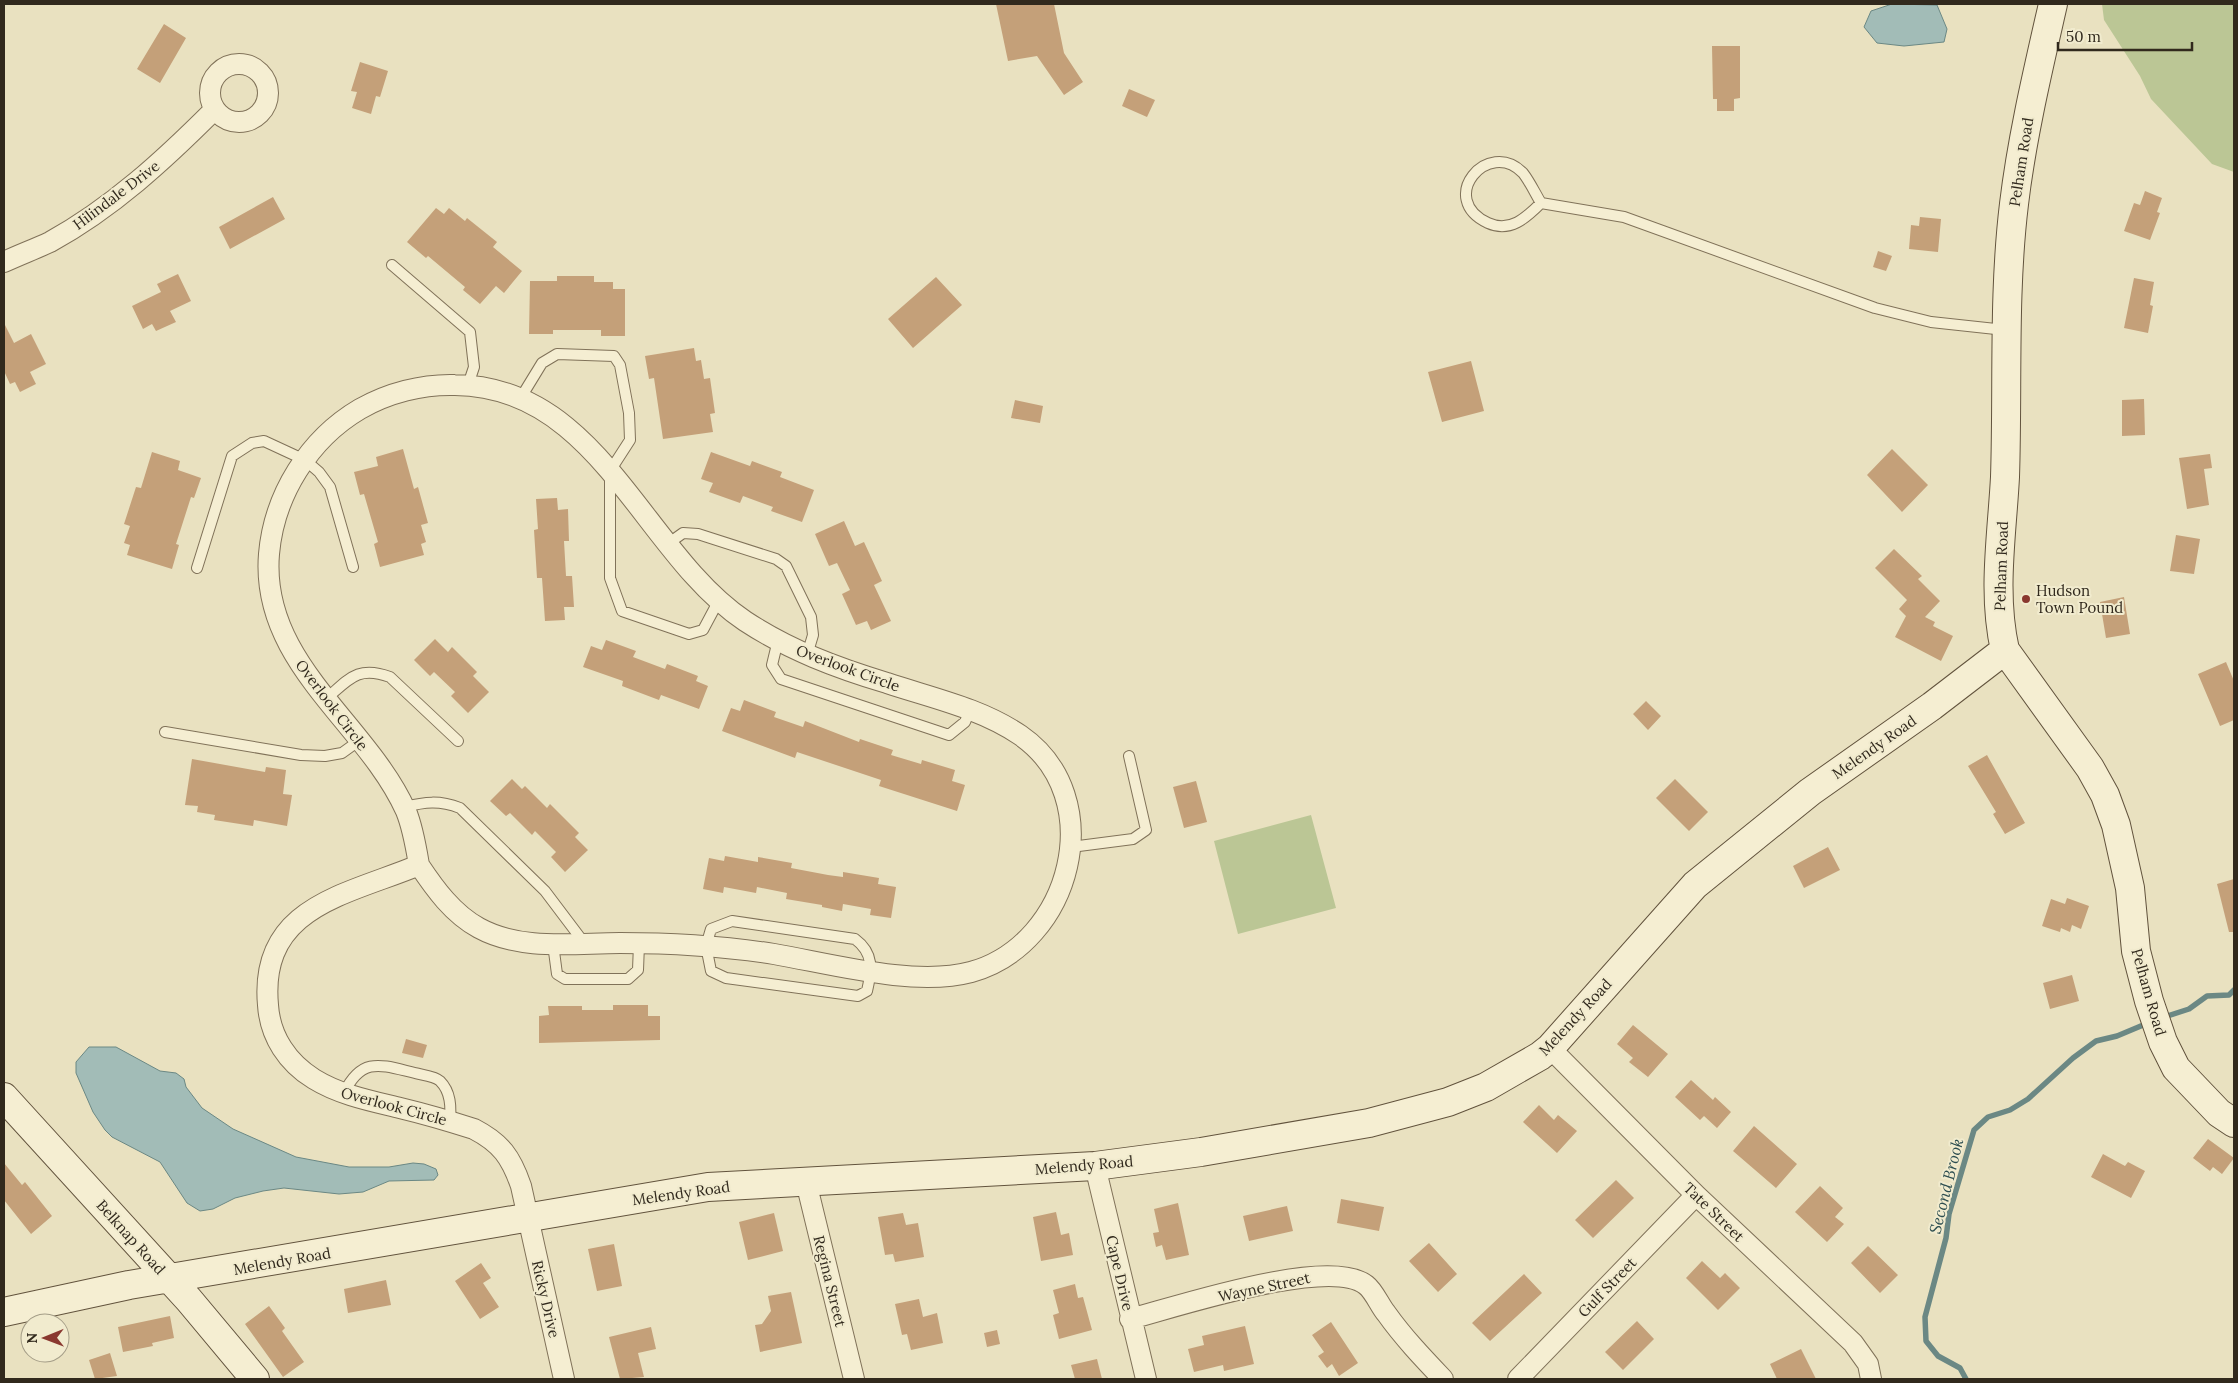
<svg xmlns="http://www.w3.org/2000/svg" width="2238" height="1383" font-family="Lora,serif">
<style>
.green{fill:#bbc695}
.water{fill:#a2bcb7;stroke:#6b8884}
.lines{fill:none;stroke-linecap:round;stroke-linejoin:round}
.stream{stroke:#6b8884;stroke-width:5.5}
.building{fill:#c4a079}
.lane-casing{stroke:#807259;stroke-width:12}
.street-casing{stroke:#807259;stroke-width:22}
.secondary-casing{stroke:#62533d;stroke-width:30}
.lane{stroke:#f5eed2;stroke-width:10}
.street{stroke:#f5eed2;stroke-width:20}
.secondary{stroke:#f5eed2;stroke-width:28}
.poi-dot{fill:#8a382f;stroke:#f1ebce;stroke-width:2}
.labels{text-anchor:middle;dominant-baseline:central;stroke-width:4;stroke-linejoin:round;paint-order:stroke}
.street-label{font-size:15px;fill:#31291d;stroke:#f1ebce}
.poi-label{font-size:15px;fill:#31291d;stroke:#f1ebce;text-anchor:start}
.water-label{font-size:16px;font-style:italic;fill:#2d4e50;stroke:#f1ebce}
</style>
<rect width="100%" height="100%" fill="#e9e1c0"/>
<path class="green" d="M 2102,4 L 2234,4 L 2234,172 L 2212,164 L 2151,99 L 2140,76 L 2104,20 Z
M 1311,815 L 1336,908 L 1238,934 L 1214,841 Z"/>
<path class="water" d="M 1892,4 L 1937,5 L 1947,29 L 1944,42 L 1904,46 L 1877,43 L 1864,27 L 1871,11 Z
M 89,1047 L 116,1047 L 160,1071 L 176,1073 L 184,1079 L 186,1087 L 202,1108 L 233,1129 L 296,1157 L 349,1167 L 389,1167 L 413,1163 L 424,1164 L 436,1169 L 438,1175 L 434,1180 L 389,1181 L 363,1192 L 339,1194 L 284,1188 L 263,1191 L 235,1198 L 213,1209 L 200,1211 L 187,1203 L 160,1162 L 112,1137 L 105,1130 L 93,1112 L 76,1073 L 76,1062 Z"/>
<g class="lines">
<path class="stream" d="M 2161,1018 L 2189,1009 L 2207,996 L 2229,995 L 2234,990
M 1966,1379 L 1960,1368 L 1938,1356 L 1926,1341 L 1925,1317 L 1946,1238 L 1949,1214 L 1974,1130 L 1988,1117 L 2010,1110 L 2028,1099 L 2073,1058 L 2096,1041 L 2117,1036 L 2148,1023"/>
</g>
<path class="building" d="M 996,4 L 1054,4 L 1064,53 L 1083,82 L 1064,95 L 1037,56 L 1008,61 Z
M 164,24 L 186,38 L 160,83 L 137,69 Z
M 1712,46 L 1740,46 L 1740,98 L 1734,99 L 1734,111 L 1717,111 L 1717,99 L 1713,99 Z
M 360,62 L 388,71 L 380,97 L 376,96 L 371,114 L 352,108 L 357,92 L 351,91 Z
M 1129,89 L 1155,100 L 1147,117 L 1122,106 Z
M 2145,191 L 2162,198 L 2157,212 L 2160,213 L 2150,240 L 2124,231 L 2134,203 L 2140,205 Z
M 273,197 L 285,219 L 230,249 L 219,227 Z
M 436,208 L 444,214 L 449,208 L 465,221 L 467,218 L 497,242 L 493,247 L 522,271 L 504,293 L 496,286 L 480,304 L 463,290 L 465,287 L 428,256 L 426,258 L 407,242 Z
M 1920,217 L 1941,219 L 1938,252 L 1909,249 L 1911,225 L 1919,226 Z
M 1878,251 L 1892,256 L 1886,271 L 1873,267 Z
M 178,274 L 191,301 L 170,311 L 176,322 L 156,331 L 152,324 L 143,329 L 132,306 L 161,292 L 157,284 Z
M 557,276 L 594,276 L 594,282 L 613,282 L 613,289 L 625,289 L 625,336 L 601,336 L 601,330 L 553,330 L 553,334 L 529,334 L 530,281 L 557,281 Z
M 936,277 L 962,305 L 913,348 L 888,319 Z
M 2134,278 L 2154,282 L 2150,305 L 2153,306 L 2148,333 L 2124,328 Z
M 4,323 L 14,343 L 31,334 L 46,364 L 30,372 L 36,384 L 20,392 L 15,382 L 10,384 L 4,371 Z
M 694,348 L 696,361 L 701,360 L 704,379 L 710,378 L 715,413 L 710,414 L 713,432 L 663,439 L 654,378 L 649,379 L 645,356 Z
M 1471,361 L 1484,411 L 1442,422 L 1428,372 Z
M 2144,399 L 2145,435 L 2122,436 L 2122,400 Z
M 1015,400 L 1043,406 L 1040,423 L 1011,418 Z
M 403,449 L 414,489 L 418,487 L 428,523 L 421,525 L 426,542 L 421,544 L 424,555 L 380,567 L 374,544 L 378,542 L 364,494 L 360,495 L 354,472 L 378,466 L 376,457 Z
M 1892,449 L 1928,485 L 1902,512 L 1867,475 Z
M 152,452 L 180,461 L 178,470 L 201,478 L 194,498 L 191,497 L 176,544 L 179,545 L 172,569 L 127,555 L 130,545 L 124,543 L 130,526 L 124,524 L 136,487 L 141,488 Z
M 711,452 L 750,466 L 752,461 L 782,472 L 780,477 L 814,490 L 802,522 L 771,511 L 773,507 L 743,496 L 740,503 L 709,492 L 713,483 L 701,479 Z
M 2210,454 L 2212,468 L 2204,469 L 2209,505 L 2187,509 L 2179,458 Z
M 557,498 L 558,510 L 568,509 L 569,541 L 564,541 L 566,576 L 572,576 L 574,607 L 564,607 L 565,620 L 545,621 L 542,578 L 537,578 L 534,530 L 538,529 L 536,499 Z
M 844,521 L 855,546 L 864,542 L 882,581 L 874,585 L 891,621 L 871,630 L 867,621 L 856,625 L 842,594 L 850,590 L 837,563 L 829,566 L 815,534 Z
M 2176,535 L 2200,539 L 2194,574 L 2170,571 Z
M 1894,549 L 1922,576 L 1918,579 L 1940,601 L 1925,617 L 1935,622 L 1933,626 L 1953,636 L 1941,661 L 1895,637 L 1906,616 L 1899,609 L 1907,600 L 1875,568 Z
M 2124,597 L 2130,634 L 2106,638 L 2100,602 Z
M 435,639 L 448,652 L 452,647 L 477,672 L 473,676 L 489,692 L 468,713 L 451,696 L 455,692 L 434,672 L 430,676 L 414,660 Z
M 606,640 L 636,651 L 633,657 L 665,669 L 667,664 L 698,676 L 696,681 L 708,686 L 699,709 L 661,695 L 659,700 L 622,686 L 623,681 L 583,667 L 591,646 L 602,650 Z
M 2226,662 L 2234,681 L 2234,720 L 2220,726 L 2198,674 Z
M 744,700 L 776,712 L 774,717 L 803,727 L 805,721 L 859,742 L 860,739 L 893,750 L 891,755 L 921,764 L 922,760 L 955,770 L 952,781 L 965,785 L 957,811 L 879,786 L 881,780 L 797,752 L 795,758 L 722,731 L 731,708 L 740,711 Z
M 1646,701 L 1661,716 L 1648,730 L 1633,714 Z
M 1987,755 L 2025,823 L 2005,834 L 1993,814 L 1996,812 L 1968,766 Z
M 192,759 L 265,772 L 266,767 L 286,770 L 283,794 L 292,795 L 287,826 L 254,820 L 253,826 L 214,820 L 215,815 L 197,812 L 198,806 L 185,805 Z
M 512,779 L 522,789 L 525,786 L 547,808 L 550,804 L 579,833 L 575,837 L 588,850 L 565,872 L 551,857 L 556,852 L 535,831 L 532,835 L 510,813 L 506,816 L 490,801 Z
M 1675,779 L 1708,812 L 1689,831 L 1656,798 Z
M 1196,781 L 1207,822 L 1184,828 L 1173,787 Z
M 1828,847 L 1840,870 L 1804,888 L 1793,866 Z
M 725,856 L 758,862 L 758,857 L 792,863 L 791,868 L 828,875 L 843,877 L 843,872 L 879,878 L 878,884 L 896,887 L 891,918 L 870,915 L 871,909 L 843,904 L 842,911 L 822,907 L 822,905 L 786,899 L 787,893 L 757,887 L 756,893 L 724,887 L 723,893 L 703,889 L 709,858 L 724,861 Z
M 2234,879 L 2234,932 L 2229,932 L 2217,884 Z
M 2067,898 L 2089,906 L 2081,929 L 2072,925 L 2070,932 L 2061,928 L 2060,932 L 2042,926 L 2051,899 L 2065,904 Z
M 2072,975 L 2079,1001 L 2050,1009 L 2043,983 Z
M 613,1005 L 648,1005 L 648,1016 L 660,1016 L 660,1040 L 539,1043 L 539,1016 L 549,1015 L 548,1006 L 582,1006 L 582,1010 L 613,1010 Z
M 1633,1025 L 1668,1054 L 1648,1077 L 1629,1062 L 1633,1058 L 1617,1044 Z
M 406,1039 L 427,1045 L 423,1058 L 402,1053 Z
M 1691,1080 L 1713,1100 L 1715,1097 L 1731,1112 L 1717,1128 L 1704,1116 L 1700,1120 L 1675,1097 Z
M 1539,1105 L 1554,1120 L 1558,1115 L 1577,1131 L 1557,1153 L 1523,1122 Z
M 1754,1126 L 1797,1164 L 1776,1188 L 1733,1151 Z
M 2208,1139 L 2234,1158 L 2222,1174 L 2213,1167 L 2210,1171 L 2193,1158 Z
M 2103,1154 L 2125,1166 L 2128,1162 L 2145,1171 L 2131,1198 L 2091,1177 Z
M 4,1163 L 22,1185 L 25,1182 L 52,1216 L 31,1234 L 4,1200 Z
M 1616,1180 L 1634,1198 L 1593,1238 L 1575,1220 Z
M 1820,1186 L 1843,1208 L 1835,1217 L 1844,1224 L 1827,1242 L 1795,1212 Z
M 1341,1199 L 1384,1207 L 1379,1231 L 1337,1223 Z
M 1178,1203 L 1189,1255 L 1166,1260 L 1162,1245 L 1156,1247 L 1153,1233 L 1159,1232 L 1154,1209 Z
M 1287,1206 L 1293,1231 L 1249,1241 L 1243,1216 Z
M 1056,1212 L 1061,1235 L 1069,1233 L 1073,1255 L 1041,1261 L 1033,1217 Z
M 774,1213 L 783,1251 L 748,1260 L 739,1222 Z
M 903,1213 L 906,1225 L 918,1223 L 924,1257 L 895,1262 L 893,1254 L 885,1255 L 878,1217 Z
M 1429,1243 L 1457,1274 L 1438,1292 L 1409,1261 Z
M 614,1244 L 622,1286 L 597,1291 L 588,1249 Z
M 1868,1246 L 1898,1275 L 1880,1293 L 1851,1263 Z
M 1702,1261 L 1720,1278 L 1725,1273 L 1740,1288 L 1718,1310 L 1686,1278 Z
M 481,1263 L 491,1278 L 483,1283 L 499,1307 L 480,1319 L 455,1281 Z
M 1524,1274 L 1542,1293 L 1490,1341 L 1472,1323 Z
M 386,1280 L 391,1305 L 348,1313 L 344,1289 Z
M 1075,1284 L 1078,1298 L 1083,1297 L 1092,1330 L 1059,1339 L 1053,1315 L 1059,1313 L 1053,1290 Z
M 791,1292 L 802,1343 L 760,1352 L 755,1325 L 762,1324 L 771,1311 L 768,1296 Z
M 919,1299 L 923,1317 L 937,1313 L 943,1343 L 911,1350 L 907,1334 L 902,1335 L 895,1304 Z
M 269,1306 L 285,1328 L 282,1331 L 304,1362 L 283,1377 L 245,1324 Z
M 170,1316 L 174,1338 L 152,1343 L 153,1346 L 123,1352 L 118,1327 Z
M 1637,1321 L 1654,1339 L 1623,1370 L 1605,1352 Z
M 1331,1322 L 1358,1363 L 1339,1376 L 1332,1364 L 1327,1368 L 1318,1356 L 1324,1352 L 1312,1335 Z
M 1245,1326 L 1254,1364 L 1224,1371 L 1223,1365 L 1194,1372 L 1188,1349 L 1204,1345 L 1202,1336 Z
M 651,1327 L 656,1349 L 638,1353 L 644,1377 L 620,1379 L 609,1337 Z
M 997,1330 L 1000,1344 L 987,1347 L 984,1333 Z
M 1801,1349 L 1816,1379 L 1777,1379 L 1770,1364 Z
M 110,1353 L 117,1376 L 95,1379 L 89,1360 Z
M 1097,1359 L 1102,1379 L 1075,1379 L 1071,1365 Z"/>
<g class="lines">
<g class="lane-casing">
<path id="lane" d="M 1541,203 C 1526,218 1510,233 1488,223 C 1436,199 1488,137 1523,173 C 1530,182 1535,193 1541,203 L 1624,217 L 1875,308 L 1931,322 L 2005,330
M 392,265 L 470,332 L 474,367 L 468,385
M 520,399 L 542,363 L 557,354 L 614,356 L 620,365 L 629,413 L 630,440 L 610,471 L 610,578 L 622,611 L 689,634 L 703,630 L 719,600
M 669,543 L 683,533 L 698,534 L 776,559 L 786,566 L 811,617 L 813,635 L 807,655
M 197,568 L 232,456 L 252,443 L 264,441 L 305,460 L 319,472 L 330,487 L 353,567
M 778,640 L 772,665 L 781,679 L 949,735 L 965,722 L 970,710
M 326,699 C 349,679 358,665 390,677 L 458,741
M 165,732 L 301,755 L 325,756 L 342,753 L 360,740
M 404,807 C 425,802 439,800 460,808 L 545,891 L 585,944
M 1071,847 L 1133,839 L 1146,830 L 1129,756
M 732,921 L 855,939 C 874,953 872,970 867,991 L 858,996 L 726,978 L 711,971 L 706,946 L 711,929 Z
M 553,944 L 557,974 L 565,979 L 628,979 L 638,970 L 639,944
M 344,1093 C 362,1056 381,1065 415,1073 C 422,1075 435,1076 440,1081 C 451,1092 451,1107 450,1121"/>
</g>
<g class="street-casing">
<path id="street" d="M210 93a29 29 0 1 1 58 0a29 29 0 1 1-58 0Z
M 4,262 C 19,255 35,249 50,242 C 112,208 164,160 214,110
M 419,865 C 435,889 453,914 479,928 C 521,951 574,943 620,943 C 672,943 723,946 774,954 C 832,964 915,987 971,972 C 1072,944 1110,797 1020,735 C 980,708 932,698 887,683 C 837,668 789,650 745,621 C 643,553 599,386 455,385 C 422,384 388,393 360,409 C 309,439 274,495 269,554 C 260,663 366,722 406,811 C 413,828 416,847 419,865 C 347,895 259,906 268,1005 C 270,1037 288,1063 314,1079 C 340,1095 371,1101 400,1108 C 425,1114 449,1121 474,1129 C 501,1143 511,1157 521,1186 L 564,1379
M 1550,1048 L 1696,1195 L 1853,1343 L 1868,1364 L 1871,1379
M 1095,1166 L 1146,1379
M 806,1182 L 854,1379
M 1130,1319 C 1176,1307 1329,1256 1366,1285 C 1374,1291 1380,1306 1386,1313 C 1403,1337 1423,1358 1443,1379
M 1518,1379 L 1696,1195"/>
</g>
<g class="secondary-casing">
<path id="secondary" d="M 2053,4 C 2038,70 2022,137 2014,204 C 2003,295 2008,386 2005,477 C 2002,535 1992,593 2005,650 L 2090,768 L 2105,795 L 2116,825 L 2130,888 L 2136,951 L 2149,1001 L 2163,1042 L 2176,1068 L 2219,1113 L 2234,1123
M 4,1097 L 189,1300 L 255,1379
M 4,1312 L 129,1285 L 708,1187 L 1095,1166 L 1201,1152 L 1369,1123 L 1448,1102 L 1486,1087 L 1540,1056 L 1550,1048 L 1695,885 L 1810,792 L 1932,706 L 2005,650"/>
</g>
<use href="#lane" class="lane"/>
<use href="#street" class="street"/>
<use href="#secondary" class="secondary"/>
</g>
<circle class="poi-dot" cx="2026" cy="599" r="5"/>
<g class="labels">
<g class="street-label">
<text transform="translate(2021 162) rotate(-81)">Pelham Road</text>
<text transform="translate(116 195) rotate(-37)">Hilindale Drive</text>
<text transform="translate(2001 566) rotate(-88)">Pelham Road</text>
<text transform="translate(848 668) rotate(20)">Overlook Circle</text>
<text transform="translate(332 705) rotate(53)">Overlook Circle</text>
<text transform="translate(1874 747) rotate(-35)">Melendy Road</text>
<text transform="translate(2149 992) rotate(74)">Pelham Road</text>
<text transform="translate(1575 1017) rotate(-47)">Melendy Road</text>
<text transform="translate(394 1106) rotate(15)">Overlook Circle</text>
<text transform="translate(1084 1165) rotate(-5)">Melendy Road</text>
<text transform="translate(681 1193) rotate(-8)">Melendy Road</text>
<text transform="translate(1714 1212) rotate(44)">Tate Street</text>
<text transform="translate(131 1237) rotate(48)">Belknap Road</text>
<text transform="translate(282 1261) rotate(-10)">Melendy Road</text>
<text transform="translate(1120 1273) rotate(77)">Cape Drive</text>
<text transform="translate(830 1281) rotate(76)">Regina Street</text>
<text transform="translate(1264 1287) rotate(-12)">Wayne Street</text>
<text transform="translate(1607 1287) rotate(-46)">Gulf Street</text>
<text transform="translate(546 1299) rotate(77)">Ricky Drive</text>
</g>
<g class="poi-label">
<text x="2036" y="590">Hudson<tspan x="2036" dy="17">Town Pound</tspan></text>
</g>
<g class="water-label">
<text transform="translate(1946 1186) rotate(-76)">Second Brook</text>
</g>
</g>
<rect width="2238" height="1383" fill="none" stroke="#31291d" stroke-width="10"/>
<g transform="translate(45 1338) rotate(269)"><circle r="24" fill="#f1ebce" stroke="#a49d87"/>
<path d="M0-4L9 19L0 12L-9 19Z" fill="#8a382f"/>
<text y="-8" font-size="14" font-weight="bold" text-anchor="middle" fill="#31291d">N</text>
</g>
<path d="M2058 42v8h134v-8" fill="none" stroke="#31291d" stroke-width="2.5"/>
<text x="2066" y="42" font-size="15" fill="#31291d" stroke="#f1ebce" stroke-width="4" paint-order="stroke">50 m</text>
</svg>
